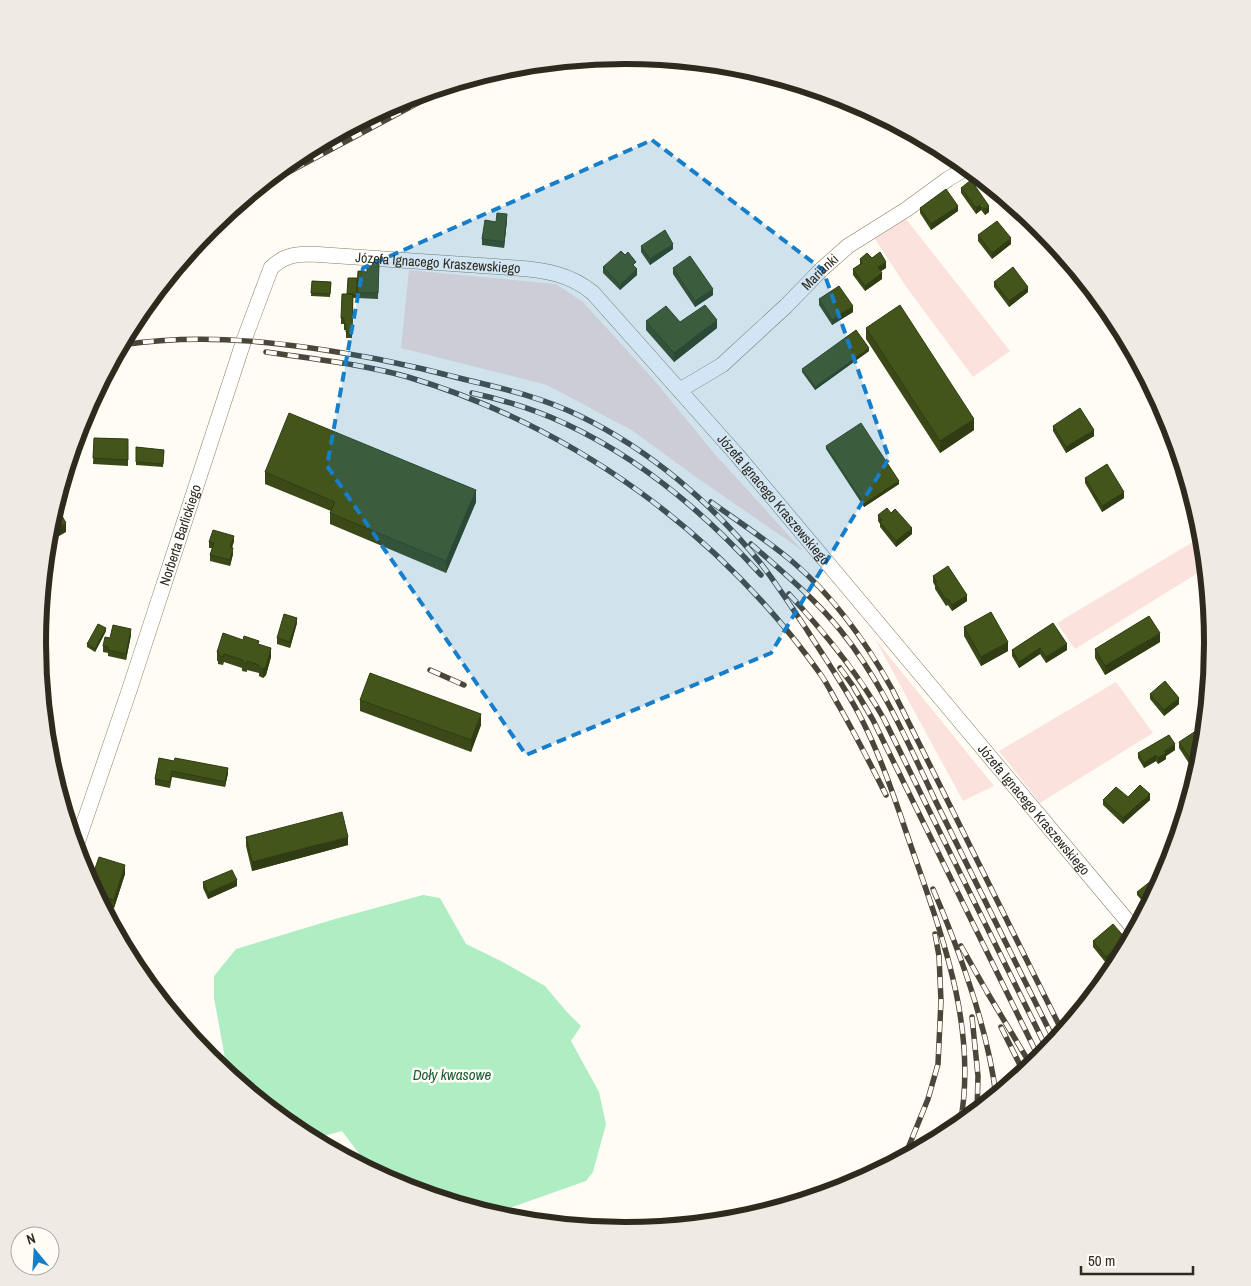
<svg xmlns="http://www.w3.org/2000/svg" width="1251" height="1286" font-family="'Archivo Narrow',sans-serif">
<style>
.green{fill:#fbe2dd}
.water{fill:#afedc3}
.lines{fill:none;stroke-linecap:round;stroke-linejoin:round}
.street-casing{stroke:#887e60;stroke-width:16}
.street{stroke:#fff;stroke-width:15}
.rail-casing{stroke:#4a463a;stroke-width:5.5}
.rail{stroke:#fefcf5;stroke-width:4;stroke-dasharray:11;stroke-linecap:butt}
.wall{fill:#3a4917}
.shaded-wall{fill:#303c13}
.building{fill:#44551b;stroke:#303c13}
.marked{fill:#177ec9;fill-opacity:0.2;stroke:#177ec9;stroke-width:4;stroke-dasharray:10 6;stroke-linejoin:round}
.labels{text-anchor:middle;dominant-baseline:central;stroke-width:5;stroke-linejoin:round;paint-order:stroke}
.street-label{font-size:14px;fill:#2e2a1d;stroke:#fefcf5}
.water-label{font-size:15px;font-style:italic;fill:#185c37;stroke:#fefcf5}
.rim{fill:none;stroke:#2e2a1d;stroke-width:6}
</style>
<rect width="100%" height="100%" fill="#fefcf5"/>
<path class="green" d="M 906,219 L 1010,351 L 973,377 L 907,288 L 875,239 Z
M 409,270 L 556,284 L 583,302 L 655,381 L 713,452 L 803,551 L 693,475 L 633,431 L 547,385 L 401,348 Z
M 1203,536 L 1206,568 L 1075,649 L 1057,623 Z
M 875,639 L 994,786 L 963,801 Z
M 1116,682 L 1153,733 L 1040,803 L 999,751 Z"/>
<path class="water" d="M 423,895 L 440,898 L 466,944 L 501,961 L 545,986 L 566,1011 L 581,1026 L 571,1041 L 599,1092 L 606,1124 L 593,1172 L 586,1181 L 492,1214 L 400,1186 L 372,1171 L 342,1131 L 312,1139 L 299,1132 L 228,1074 L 214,998 L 214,976 L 236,949 L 335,919 Z"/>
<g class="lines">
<g class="street-casing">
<g id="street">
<path id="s1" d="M 680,390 L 722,365 L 786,306 L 822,269 L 848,246 L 907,209 L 948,179 L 968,167"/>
<path id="s2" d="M 76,846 L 129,691 L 244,340 L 271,268 C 283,256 295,254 311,254 L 516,268 C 545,270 570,274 593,293 L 737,455 L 1135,930"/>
</g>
</g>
<use href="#street" class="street"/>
<g class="rail-casing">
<path id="rail" d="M 255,190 L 455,83
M 121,345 C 208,332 292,343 377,359 C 407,365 437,372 467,380 C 506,389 543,398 580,416 C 650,450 713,504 762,565 C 778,586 792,608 807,630 C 826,660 846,688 862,720 C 883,761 897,806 912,849 C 943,938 978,1030 960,1125
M 266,352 C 313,359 362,364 408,377 C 575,427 721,534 821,675 C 828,685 833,696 839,706 C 856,736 871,765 886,795
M 472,393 C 504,400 536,410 566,424 C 641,459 706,514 761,575
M 711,502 C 739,522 768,541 794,563 C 835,598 866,642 892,689 L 1063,1033
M 751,544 C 783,572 815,599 841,631 C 882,682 908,743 936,802 C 976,882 1015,962 1055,1042
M 789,594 C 825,633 858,673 884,719 L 1048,1051
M 840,668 L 853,686 L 873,720 L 1040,1060
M 430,670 L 464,685
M 933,889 C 960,952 988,1029 996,1096
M 961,946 L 987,992 L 1032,1067
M 972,1017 L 978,1076 L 977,1111
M 1001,1027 L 1024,1073
M 904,1158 L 928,1099 L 938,1064 L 941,1001 L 939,956 L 935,934"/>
</g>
<use href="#rail" class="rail"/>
</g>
<path class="wall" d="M 961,188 L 989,212 L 985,215 L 981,210 L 976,214 L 961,193 Z
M 920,208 L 958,211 L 931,230 L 920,213 Z
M 1020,209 L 1040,226 L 1030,233 L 1018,217 L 1018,211 Z
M 507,220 L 504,248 L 482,245 L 482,239 L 496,222 Z
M 978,235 L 1011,244 L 992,259 L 978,241 Z
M 641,246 L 673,249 L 650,265 L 641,252 Z
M 872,258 L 886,268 L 881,271 L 882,279 L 865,291 L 853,275 L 853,269 L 860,265 L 860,259 Z
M 379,263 L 378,299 L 357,298 L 358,271 L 367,272 L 372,266 Z
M 603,267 L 636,267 L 637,275 L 620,290 L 603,273 Z
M 673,268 L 713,295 L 695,307 L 673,274 Z
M 357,278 L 357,298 L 353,298 L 352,338 L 346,338 L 346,330 L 344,330 L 344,324 L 341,324 L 341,318 L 347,294 Z
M 312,281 L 331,282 L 330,297 L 311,296 Z
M 994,282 L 1028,292 L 1009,307 L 994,287 Z
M 819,299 L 853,312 L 832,325 L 819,305 Z
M 646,321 L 680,322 L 717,328 L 674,362 L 646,330 Z
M 866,328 L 974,430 L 940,453 L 866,339 Z
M 869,351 L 815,390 L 802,372 L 802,369 Z
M 1053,426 L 1094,436 L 1066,453 L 1053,431 Z
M 94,438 L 128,439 L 128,466 L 93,464 Z
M 826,446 L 899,484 L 864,507 L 826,449 Z
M 136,447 L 164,450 L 163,467 L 136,465 Z
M 265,472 L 476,502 L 446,573 L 330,524 L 330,513 L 331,511 L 265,484 Z
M 1085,478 L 1124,498 L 1102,512 L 1085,483 Z
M 878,515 L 912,534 L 896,547 L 880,527 L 880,524 L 878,521 Z
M 234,541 L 232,548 L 233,554 L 230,566 L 210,561 L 210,555 L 212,548 L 209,548 L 209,542 Z
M 933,576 L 967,601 L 952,611 L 948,605 L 946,606 L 935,589 L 935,586 L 933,582 Z
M 297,623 L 290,648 L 277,644 L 277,638 Z
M 964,627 L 1008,651 L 981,666 L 964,636 Z
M 106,631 L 95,652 L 87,647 L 87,644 Z
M 131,635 L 126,660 L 108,656 L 108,653 L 103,652 L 103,646 L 110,638 Z
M 243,640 L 259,644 L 271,657 L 266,675 L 263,678 L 259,676 L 259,673 L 247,670 L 247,672 L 242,671 L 242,668 L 224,662 L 223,665 L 218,664 L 218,661 L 217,661 L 217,652 Z
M 1160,642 L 1105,675 L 1095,658 L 1095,649 Z
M 1067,644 L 1067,650 L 1046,663 L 1040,654 L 1019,668 L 1012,656 L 1012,650 Z
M 1150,694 L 1179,704 L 1164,716 L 1150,699 Z
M 360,700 L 481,725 L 471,752 L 360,711 Z
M 1179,742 L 1202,758 L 1199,768 L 1194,771 L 1179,748 Z
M 1175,750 L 1166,756 L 1166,759 L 1158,764 L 1156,761 L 1144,768 L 1138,758 L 1138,753 Z
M 159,758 L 228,773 L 225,787 L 172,777 L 170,788 L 155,785 L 155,779 Z
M 1128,797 L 1150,800 L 1123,824 L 1103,805 L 1103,800 Z
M 246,837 L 348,845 L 252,871 L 246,846 Z
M 125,874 L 114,908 L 102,905 L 90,883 Z
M 203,882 L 237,886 L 208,899 L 203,888 Z
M 1158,889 L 1148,907 L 1137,895 L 1137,892 Z
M 1093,941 L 1126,945 L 1106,963 L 1093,947 Z"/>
<path class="shaded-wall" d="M 981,204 L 981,210 L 976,214 L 976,208 Z
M 958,206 L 958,211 L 931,230 L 931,224 Z
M 989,206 L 989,212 L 985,215 L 985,209 Z
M 507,214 L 507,220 L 504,248 L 504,242 Z
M 1036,223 L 1040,226 L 1030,233 L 1030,228 Z
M 1011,238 L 1011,244 L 992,259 L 992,253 Z
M 673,244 L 673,249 L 650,265 L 650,259 Z
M 886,262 L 886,268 L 878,273 L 878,267 Z
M 637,269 L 637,275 L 620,290 L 620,285 Z
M 882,273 L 882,279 L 865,291 L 865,286 Z
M 1028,287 L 1028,292 L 1009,307 L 1009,301 Z
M 713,289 L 713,295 L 695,307 L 695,301 Z
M 853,306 L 853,312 L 832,325 L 832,320 Z
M 717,320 L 717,328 L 674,362 L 674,353 Z
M 869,348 L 869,351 L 815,390 L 815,387 Z
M 974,419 L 974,430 L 940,453 L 940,441 Z
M 1094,430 L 1094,436 L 1066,453 L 1066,447 Z
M 899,481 L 899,484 L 864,507 L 864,504 Z
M 476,490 L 476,502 L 446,573 L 446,561 Z
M 1124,492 L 1124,498 L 1102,512 L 1102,506 Z
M 66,523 L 66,532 L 47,543 L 48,533 Z
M 912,528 L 912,534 L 896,547 L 896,541 Z
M 234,536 L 234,541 L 230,553 L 230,547 Z
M 233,548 L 233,554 L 230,566 L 230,560 Z
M 967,595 L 967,601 L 952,611 L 952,605 Z
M 297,618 L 297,623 L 290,648 L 290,642 Z
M 106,628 L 106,631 L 95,652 L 95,649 Z
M 131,629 L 131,635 L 126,660 L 126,654 Z
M 1160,633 L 1160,642 L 1105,675 L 1105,666 Z
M 1008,642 L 1008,651 L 981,666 L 981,657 Z
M 1067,644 L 1067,650 L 1046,663 L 1046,657 Z
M 271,648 L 271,657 L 266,675 L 263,678 L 263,669 Z
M 1040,648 L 1040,654 L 1019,668 L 1019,662 Z
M 1179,698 L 1179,704 L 1164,716 L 1164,710 Z
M 481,714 L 481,725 L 471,752 L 471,740 Z
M 1175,744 L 1175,750 L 1166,756 L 1166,759 L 1158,764 L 1158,758 L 1164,751 Z
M 1156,755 L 1156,761 L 1144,768 L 1144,763 Z
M 1201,761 L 1199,768 L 1194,771 L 1194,765 Z
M 228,768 L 228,773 L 225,787 L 225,782 Z
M 1150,794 L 1150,800 L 1123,824 L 1123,818 Z
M 348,837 L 348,845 L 252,871 L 252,862 Z
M 125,865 L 125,874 L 114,908 L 114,900 Z
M 237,880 L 237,886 L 208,899 L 208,893 Z
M 1126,939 L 1126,945 L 1106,963 L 1106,957 Z"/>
<path class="building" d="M 971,180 L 989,206 L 985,209 L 981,204 L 976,208 L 961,188 Z
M 946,189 L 958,206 L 931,224 L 920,208 Z
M 1020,209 L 1036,223 L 1030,228 L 1018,211 Z
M 497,213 L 507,214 L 504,242 L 482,239 L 485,220 L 496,222 Z
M 997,221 L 1011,238 L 992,253 L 978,235 Z
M 665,230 L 673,244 L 650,259 L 641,246 Z
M 621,251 L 625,255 L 628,252 L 636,262 L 633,265 L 637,269 L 620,285 L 603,267 Z
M 880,252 L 886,262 L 878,267 L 882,273 L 865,286 L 853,269 L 862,263 L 860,259 L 867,253 L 872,258 Z
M 690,256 L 713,289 L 695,301 L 673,268 Z
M 373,262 L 379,263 L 378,293 L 357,293 L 358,271 L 367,272 L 367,266 L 372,266 Z
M 1013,267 L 1028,287 L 1009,301 L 994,282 Z
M 348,278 L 357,278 L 357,296 L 353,295 L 353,294 L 347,294 Z
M 312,281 L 331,282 L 330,294 L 311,293 Z
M 839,286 L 853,306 L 832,320 L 819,299 Z
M 342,294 L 353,294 L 352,332 L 346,332 L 346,324 L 344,324 L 344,318 L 341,318 Z
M 705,305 L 717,320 L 674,353 L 646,321 L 666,306 L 680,322 Z
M 900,305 L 974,419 L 940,441 L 866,328 Z
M 856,330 L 869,348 L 815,387 L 802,369 Z
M 1080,408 L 1094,430 L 1066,447 L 1053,426 Z
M 289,413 L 476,490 L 446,561 L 330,513 L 335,502 L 265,472 Z
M 861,423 L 899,481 L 864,504 L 826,446 Z
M 94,438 L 128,439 L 128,460 L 93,458 Z
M 136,447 L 164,450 L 163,464 L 136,462 Z
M 1107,464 L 1124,492 L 1102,506 L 1085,478 Z
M 56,505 L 66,523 L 48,533 L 49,528 Z
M 887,508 L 891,513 L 895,509 L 912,528 L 896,541 L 880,522 L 882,520 L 878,515 Z
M 213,530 L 234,536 L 230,547 L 233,548 L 230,560 L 210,555 L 214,543 L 209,542 Z
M 948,566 L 967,595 L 952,605 L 948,599 L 946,600 L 935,583 L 937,582 L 933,576 Z
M 991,612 L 1008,642 L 981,657 L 964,627 Z
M 284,614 L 297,618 L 290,642 L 277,638 Z
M 1149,616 L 1160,633 L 1105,666 L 1095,649 Z
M 1053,623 L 1067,644 L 1046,657 L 1040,648 L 1019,662 L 1012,650 Z
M 98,624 L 106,628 L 95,649 L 87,644 Z
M 113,625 L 131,629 L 126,654 L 108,650 L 108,647 L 103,646 L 105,637 L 110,638 Z
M 223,633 L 243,640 L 244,636 L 259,641 L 258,644 L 271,648 L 266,667 L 263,669 L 259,668 L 259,665 L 247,661 L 247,664 L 242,662 L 243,660 L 224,654 L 223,657 L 218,655 L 219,653 L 217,652 Z
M 370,673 L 481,714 L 471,740 L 360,700 Z
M 1165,681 L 1179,698 L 1164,710 L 1150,694 Z
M 1205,725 L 1202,758 L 1201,761 L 1194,765 L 1179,742 Z
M 1169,735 L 1175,744 L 1164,751 L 1166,753 L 1158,758 L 1156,755 L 1144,763 L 1138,753 Z
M 159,758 L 174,761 L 175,758 L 228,768 L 225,782 L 172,771 L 170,782 L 155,779 Z
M 1140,785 L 1150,794 L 1123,818 L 1103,800 L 1116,787 L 1128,797 Z
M 342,812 L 348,837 L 252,862 L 246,837 Z
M 99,857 L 125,865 L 114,900 L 96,894 L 90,883 Z
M 232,870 L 237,880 L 208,893 L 203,882 Z
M 1151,881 L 1158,889 L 1149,906 L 1137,892 Z
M 1113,924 L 1126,939 L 1106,957 L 1093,941 Z"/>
<path class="marked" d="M 652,140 L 823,270 L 889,458 L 771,653 L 526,755 L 327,466 L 363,268 Z"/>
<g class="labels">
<g class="street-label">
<text stroke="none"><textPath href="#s2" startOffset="781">Józefa Ignacego Kraszewskiego</textPath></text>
<text stroke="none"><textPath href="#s1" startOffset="184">Marianki</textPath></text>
<text stroke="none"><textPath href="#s2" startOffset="1216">Józefa Ignacego Kraszewskiego</textPath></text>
<text stroke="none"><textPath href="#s2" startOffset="328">Norberta Barlickiego</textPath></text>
<text stroke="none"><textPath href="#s2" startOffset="1621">Józefa Ignacego Kraszewskiego</textPath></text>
</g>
<g class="water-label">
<text x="452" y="1074">Doły kwasowe</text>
</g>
</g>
<path d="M0 0H1251V1286H0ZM46 643a579 579 0 1 1 1158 0a579 579 0 1 1-1158 0Z" fill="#edebe4" fill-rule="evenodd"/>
<path class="rim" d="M46 643a579 579 0 1 1 1158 0a579 579 0 1 1-1158 0Z"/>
<g transform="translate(35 1251) rotate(342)"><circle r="24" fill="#fefcf5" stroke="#aba89f"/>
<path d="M0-4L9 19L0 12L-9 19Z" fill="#177ec9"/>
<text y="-8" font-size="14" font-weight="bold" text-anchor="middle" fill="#2e2a1d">N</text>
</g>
<path d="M1081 1266v8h112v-8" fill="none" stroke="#2e2a1d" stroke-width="2.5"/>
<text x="1088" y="1266" font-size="15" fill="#2e2a1d" stroke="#fefcf5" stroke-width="4" paint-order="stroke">50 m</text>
</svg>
